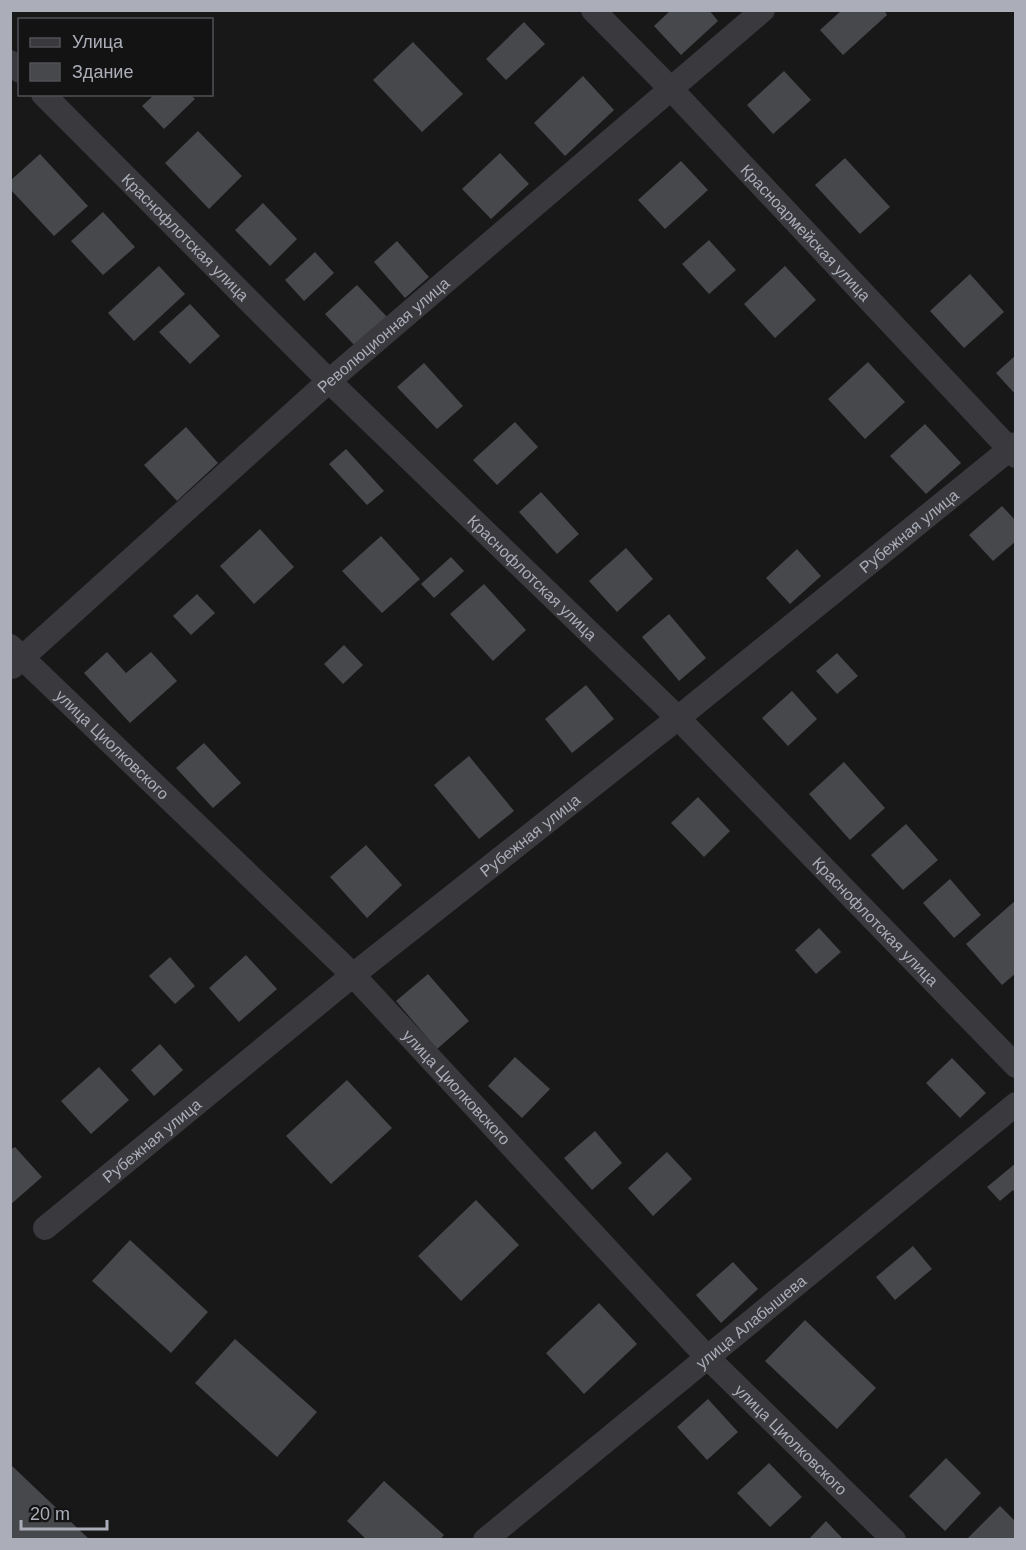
<svg xmlns="http://www.w3.org/2000/svg" width="1026" height="1550" font-family="Helvetica,sans-serif">
<style>
.building{fill:#47484c}
.lines{fill:none;stroke-linecap:round;stroke-linejoin:round}
.minor{stroke:#39393e;stroke-width:24}
.labels{text-anchor:middle;dominant-baseline:central;stroke-width:4.5;stroke-linejoin:round;paint-order:stroke}
.street-label{font-size:16px;fill:#abaeb8;stroke:#131314}
</style>
<rect width="100%" height="100%" fill="#181819"/>
<path class="building" d="M 671,10 L 709,10 L 718,21 L 681,55 L 654,26 Z
M 842,10 L 884,10 L 887,15 L 843,55 L 820,30 Z
M 524,22 L 545,44 L 506,80 L 486,59 Z
M 413,42 L 463,94 L 422,132 L 373,80 Z
M 784,71 L 811,100 L 773,134 L 747,105 Z
M 583,76 L 614,110 L 565,156 L 534,123 Z
M 155,94 L 190,94 L 195,99 L 164,129 L 142,106 Z
M 198,131 L 242,176 L 209,209 L 165,163 Z
M 500,153 L 529,184 L 491,219 L 462,189 Z
M 40,154 L 88,206 L 54,236 L 10,189 L 10,181 Z
M 845,158 L 890,207 L 860,234 L 815,185 Z
M 681,161 L 708,190 L 665,229 L 638,200 Z
M 263,203 L 297,239 L 270,266 L 235,230 Z
M 103,212 L 135,247 L 103,275 L 71,241 Z
M 709,240 L 736,270 L 709,294 L 682,264 Z
M 397,241 L 429,277 L 405,298 L 374,262 Z
M 315,252 L 334,273 L 304,301 L 285,280 Z
M 159,266 L 185,294 L 134,341 L 108,313 Z
M 785,266 L 816,300 L 775,338 L 744,304 Z
M 970,274 L 1004,312 L 964,348 L 930,311 Z
M 357,285 L 388,318 L 357,348 L 325,314 Z
M 190,304 L 220,336 L 190,364 L 159,332 Z
M 1016,355 L 1016,395 L 996,373 Z
M 868,362 L 905,402 L 865,439 L 828,399 Z
M 424,363 L 463,406 L 437,429 L 397,387 Z
M 515,422 L 538,447 L 497,485 L 473,460 Z
M 925,424 L 961,463 L 926,494 L 890,456 Z
M 186,427 L 218,463 L 177,501 L 144,465 Z
M 346,449 L 384,491 L 367,505 L 329,464 Z
M 541,492 L 579,534 L 557,554 L 519,512 Z
M 1002,506 L 1016,521 L 1016,541 L 993,561 L 969,535 Z
M 260,529 L 294,567 L 254,604 L 220,566 Z
M 381,536 L 420,579 L 382,613 L 342,571 Z
M 626,548 L 653,579 L 617,612 L 589,581 Z
M 797,549 L 821,576 L 790,604 L 766,578 Z
M 451,557 L 464,571 L 434,598 L 421,584 Z
M 484,584 L 526,630 L 493,661 L 450,614 Z
M 197,594 L 215,613 L 191,635 L 173,616 Z
M 669,614 L 706,658 L 679,681 L 642,637 Z
M 344,645 L 363,665 L 343,684 L 324,664 Z
M 107,652 L 126,673 L 151,652 L 177,681 L 130,723 L 84,673 Z
M 837,653 L 858,676 L 837,694 L 816,671 Z
M 586,685 L 614,719 L 572,753 L 545,719 Z
M 792,691 L 817,719 L 788,746 L 762,718 Z
M 204,743 L 241,783 L 213,808 L 176,768 Z
M 469,756 L 514,811 L 479,839 L 434,785 Z
M 844,762 L 885,808 L 850,840 L 809,794 Z
M 698,797 L 730,831 L 704,857 L 671,823 Z
M 906,824 L 938,860 L 903,890 L 871,855 Z
M 366,845 L 402,885 L 367,918 L 330,877 Z
M 950,879 L 981,915 L 954,938 L 923,903 Z
M 1016,900 L 1016,973 L 1002,985 L 966,944 Z
M 819,928 L 841,952 L 816,974 L 795,950 Z
M 246,955 L 277,989 L 239,1022 L 209,988 Z
M 170,957 L 195,986 L 175,1004 L 149,976 Z
M 428,974 L 469,1021 L 437,1049 L 396,1001 Z
M 160,1044 L 183,1070 L 154,1096 L 131,1070 Z
M 515,1057 L 550,1089 L 522,1118 L 488,1086 Z
M 952,1058 L 986,1093 L 960,1118 L 926,1083 Z
M 99,1067 L 129,1100 L 91,1134 L 61,1101 Z
M 347,1080 L 392,1128 L 331,1184 L 286,1136 Z
M 595,1131 L 622,1163 L 592,1190 L 564,1158 Z
M 15,1147 L 42,1177 L 10,1205 L 10,1150 Z
M 667,1152 L 692,1179 L 653,1216 L 628,1188 Z
M 1016,1163 L 1016,1194 L 1013,1190 L 1000,1201 L 987,1187 Z
M 476,1200 L 519,1245 L 461,1301 L 418,1256 Z
M 130,1240 L 208,1312 L 171,1353 L 92,1281 Z
M 913,1246 L 932,1269 L 895,1300 L 876,1277 Z
M 733,1262 L 758,1289 L 721,1323 L 696,1295 Z
M 599,1303 L 637,1344 L 584,1394 L 546,1353 Z
M 805,1320 L 876,1388 L 837,1429 L 765,1361 Z
M 235,1339 L 317,1412 L 277,1457 L 195,1383 Z
M 708,1399 L 738,1432 L 707,1460 L 677,1427 Z
M 946,1458 L 981,1493 L 945,1531 L 909,1496 Z
M 769,1463 L 802,1497 L 770,1527 L 737,1493 Z
M 10,1464 L 90,1540 L 10,1540 Z
M 384,1481 L 444,1535 L 440,1540 L 367,1540 L 347,1521 Z
M 1000,1506 L 1016,1522 L 1016,1540 L 966,1540 Z
M 826,1521 L 844,1540 L 808,1540 Z"/>
<g class="lines">
<g class="minor">
<path id="s1" d="M 593,10 L 671,89 L 1016,456"/>
<path d="M 10,62 L 20,71"/>
<path id="s2" d="M 43,94 L 329,381 L 678,718 L 1016,1066"/>
<path id="s3" d="M 10,646 L 353,975 L 706,1356 L 894,1540"/>
<path id="s4" d="M 12,667 L 329,381 L 763,10"/>
<path id="s5" d="M 45,1228 L 353,975 L 678,718 L 1016,444"/>
<path id="s6" d="M 485,1540 L 1016,1104"/>
</g>
</g>
<g class="labels">
<g class="street-label">
<text stroke="none"><textPath href="#s1" startOffset="308">Красноармейская улица</textPath></text>
<text stroke="none"><textPath href="#s2" startOffset="202">Краснофлотская улица</textPath></text>
<text stroke="none"><textPath href="#s4" startOffset="498">Революционная улица</textPath></text>
<text stroke="none"><textPath href="#s5" startOffset="1110">Рубежная улица</textPath></text>
<text stroke="none"><textPath href="#s2" startOffset="688">Краснофлотская улица</textPath></text>
<text stroke="none"><textPath href="#s3" startOffset="142">улица Циолковского</textPath></text>
<text stroke="none"><textPath href="#s5" startOffset="624">Рубежная улица</textPath></text>
<text stroke="none"><textPath href="#s2" startOffset="1174">Краснофлотская улица</textPath></text>
<text stroke="none"><textPath href="#s3" startOffset="628">улица Циолковского</textPath></text>
<text stroke="none"><textPath href="#s5" startOffset="138">Рубежная улица</textPath></text>
<text stroke="none"><textPath href="#s6" startOffset="344">улица Алабышева</textPath></text>
<text stroke="none"><textPath href="#s3" startOffset="1114">улица Циолковского</textPath></text>
</g>
</g>
<rect width="1026" height="1550" fill="none" stroke="#abaeb8" stroke-width="24"/>
<rect x="18" y="18" width="195" height="78" fill="#131314" stroke="#505156" stroke-width="1.5"/>
<rect x="30" y="38" width="30" height="9" fill="#39393e" stroke="#505156" stroke-width="1.5"/>
<text x="72" y="48" font-size="18" fill="#abaeb8">Улица</text>
<rect x="30" y="63" width="30" height="18" fill="#47484c" stroke="#505156" stroke-width="1.5"/>
<text x="72" y="78" font-size="18" fill="#abaeb8">Здание</text>
<path d="M21 1520v9h86v-9" fill="none" stroke="#abaeb8" stroke-width="3"/>
<text x="30" y="1520" font-size="18" fill="#abaeb8" stroke="#131314" stroke-width="4.5" paint-order="stroke">20 m</text>
</svg>
